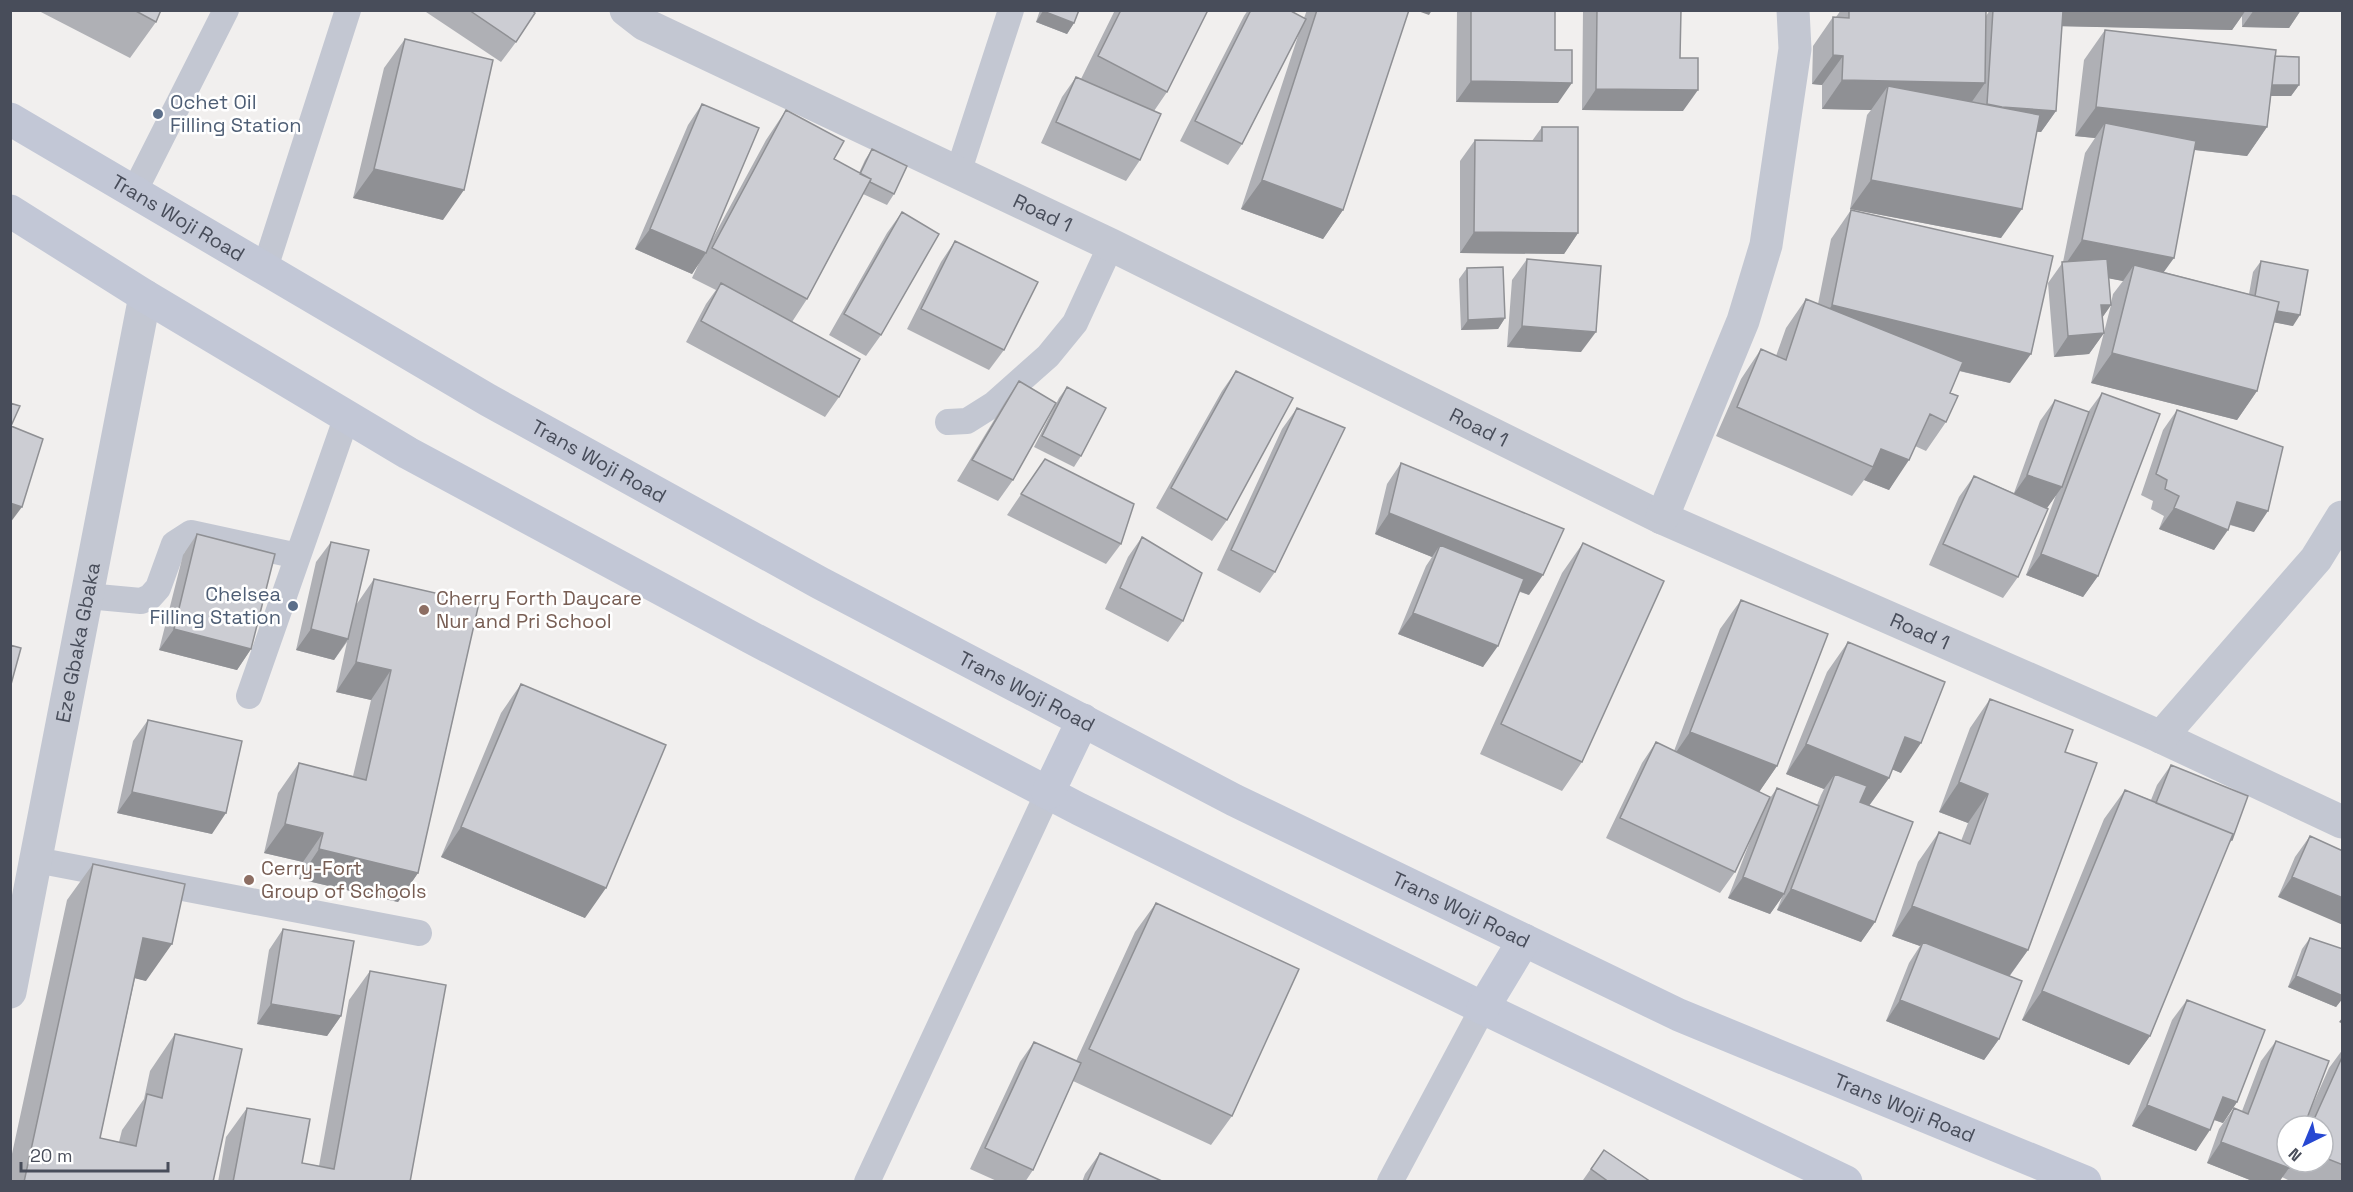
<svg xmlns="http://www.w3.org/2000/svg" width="2353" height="1192" font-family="'Space Grotesk',sans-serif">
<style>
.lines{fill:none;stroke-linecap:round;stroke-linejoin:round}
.service{stroke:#c3c7d2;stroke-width:26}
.minor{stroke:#c3c7d2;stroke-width:33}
.secondary{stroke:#c2c7d6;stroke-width:33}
.wall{fill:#afb0b5;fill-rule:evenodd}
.shaded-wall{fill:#8f9094}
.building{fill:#cccdd3;stroke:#8f9094;stroke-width:1.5}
.service-dot{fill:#5c6f8a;stroke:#fff;stroke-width:2}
.education-dot{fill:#8d6e63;stroke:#fff;stroke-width:2}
.labels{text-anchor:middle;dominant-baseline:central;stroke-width:5;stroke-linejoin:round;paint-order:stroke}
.service-label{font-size:20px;fill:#4e5e75;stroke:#fff;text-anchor:start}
.street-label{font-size:20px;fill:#484d5a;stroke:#fff}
.education-label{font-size:20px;fill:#785e54;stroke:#fff;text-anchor:start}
</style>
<rect width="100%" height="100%" fill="#f1efee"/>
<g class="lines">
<path class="service" d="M 958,173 L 1011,10
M 134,192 L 226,10
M 265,268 L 348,10
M 948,422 L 967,421 L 994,404 L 1048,356 L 1075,323 L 1111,245
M 87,596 L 141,601 L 150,597 L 158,588 L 174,544 L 191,533 L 298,556
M 249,696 L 347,416
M 36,860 L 419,933
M 867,1182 L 1048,793
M 1390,1182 L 1483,1008"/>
<g class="minor">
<path id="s1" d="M 626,10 L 644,24 L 1111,245 L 1662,518 L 2161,737 L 2342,822"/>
<path d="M 1662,518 L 1743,321 L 1766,245 L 1795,49 L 1793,10"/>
<path d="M 2161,737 L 2316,559 L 2342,517"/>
<path id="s2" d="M 10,992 L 145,296"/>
</g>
<g class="secondary">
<path id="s3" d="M 10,119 L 488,400 L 820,583 L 1234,800 L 1679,1015 L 2085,1182"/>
<path d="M 10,211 L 145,296 L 408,453 L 752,638 L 1079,809 L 1483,1008 L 1846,1182"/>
<path d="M 1048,793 L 1083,720"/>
<path d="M 1483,1008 L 1524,940"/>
</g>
</g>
<path class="wall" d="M 37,10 L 161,10 L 156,22 L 130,58 Z
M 423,10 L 532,10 L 516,42 L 501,62 Z
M 1040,10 L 1079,10 L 1074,23 L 1067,34 L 1036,22 Z
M 1115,10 L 1208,10 L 1167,92 L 1154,111 L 1140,160 L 1126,181 L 1041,143 L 1062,97 L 1076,77 L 1081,79 Z
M 1248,10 L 1289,10 L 1304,18 L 1307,10 L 1409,10 L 1343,210 L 1323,239 L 1241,209 L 1299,33 L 1242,144 L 1228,165 L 1180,141 L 1244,16 Z
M 1457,10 L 1555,10 L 1555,50 L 1558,103 L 1456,102 Z
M 1583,10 L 1681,10 L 1680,58 L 1683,111 L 1582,110 Z
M 1841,10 L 1986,10 L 1986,16 L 1990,10 L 2301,10 L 2289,28 L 2242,27 L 2242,16 L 2232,30 L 2062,26 L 2056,111 L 2041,132 L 2036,132 L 2001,238 L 1850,209 L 1867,115 L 1871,110 L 1822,109 L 1822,85 L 1812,84 L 1813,46 L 1833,17 L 1836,17 Z
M 2105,30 L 2275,56 L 2299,85 L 2291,96 L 2271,96 L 2267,127 L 2247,156 L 2194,150 L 2164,272 L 2249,294 L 2253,272 L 2261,261 L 2293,326 L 2274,322 L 2257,391 L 2237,420 L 2091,383 L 2111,305 L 2102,318 L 2104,333 L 2089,354 L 2054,357 L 2048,283 L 2063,262 L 2085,153 L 2095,138 L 2075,136 L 2084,60 ZM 2109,278 L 2123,281 L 2113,294 L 2111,303 Z
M 405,39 L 443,220 L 353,198 L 384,68 Z
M 702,104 L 713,238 L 766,140 L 786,110 L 834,159 L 859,173 L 865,160 L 872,149 L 894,194 L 887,205 L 863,194 L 807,299 L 792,322 L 839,397 L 825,417 L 686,342 L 706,304 L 716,290 L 692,278 L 699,263 L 692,274 L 635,249 L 688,125 Z
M 1542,127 L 1578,233 L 1564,254 L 1460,253 L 1460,161 L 1475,140 L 1532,141 Z
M 1851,210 L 2010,383 L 1959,371 L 1950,393 L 1946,422 L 1926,451 L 1915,446 L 1889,490 L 1864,480 L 1852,496 L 1716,436 L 1741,379 L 1761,349 L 1776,356 L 1786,328 L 1806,299 L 1818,304 L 1831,239 Z
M 902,212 L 881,335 L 866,356 L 829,335 L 887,233 Z
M 955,241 L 1004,350 L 989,370 L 907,329 L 941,262 Z
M 1527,259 L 1581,352 L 1507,347 L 1512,280 Z
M 1467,268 L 1505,318 L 1498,329 L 1461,330 L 1459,279 Z
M 1236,371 L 1227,520 L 1212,541 L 1156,508 L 1222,391 Z
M 1019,381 L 1013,480 L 998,501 L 957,481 L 1005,402 Z
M 1067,387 L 1081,456 L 1074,467 L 1034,447 L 1059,398 Z
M 2102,393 L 2098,576 L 2083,597 L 2026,575 L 2056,495 L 2047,508 L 2040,505 L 2018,577 L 2003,598 L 1929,565 L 1959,497 L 1974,476 L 2014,493 L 2040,421 L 2055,400 L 2088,412 Z
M 1297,408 L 1275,572 L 1260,593 L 1217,570 L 1282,429 Z
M 2177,410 L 2254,532 L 2230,525 L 2214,550 L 2159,529 L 2164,516 L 2151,509 L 2153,501 L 2141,495 L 2163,430 Z
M 1045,459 L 1121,544 L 1106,564 L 1007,515 Z
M 1401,463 L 1529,595 L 1520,592 L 1483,667 L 1398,634 L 1426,566 L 1432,557 L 1375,534 L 1387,484 Z
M 197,534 L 251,649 L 237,670 L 159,650 L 183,555 Z
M 1142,537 L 1183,621 L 1168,642 L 1105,609 L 1128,557 Z
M 331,542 L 356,605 L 374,579 L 479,603 L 418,873 L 398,902 L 299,879 L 303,862 L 264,853 L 278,793 L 299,763 L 353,776 L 371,700 L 336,692 L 347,642 L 334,660 L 296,650 L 316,562 Z
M 1583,543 L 1582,762 L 1562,791 L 1480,754 L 1562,573 Z
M 1741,600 L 1777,766 L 1759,792 L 1768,801 L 1777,788 L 1817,805 L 1821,795 L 1824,789 L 1786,774 L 1827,672 L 1848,642 L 1901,773 L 1892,769 L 1889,778 L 1869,806 L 1875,922 L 1861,942 L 1777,910 L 1782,897 L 1770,914 L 1728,898 L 1754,831 L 1735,872 L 1720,893 L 1606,838 L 1642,763 L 1656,742 L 1674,751 L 1720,629 Z
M 521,684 L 585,918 L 441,857 L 501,713 Z
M 1990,699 L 2065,752 L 2028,950 L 2009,977 L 1999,1039 L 1984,1060 L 1886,1021 L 1909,963 L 1920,946 L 1892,936 L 1918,862 L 1939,832 L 1961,841 L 1968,823 L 1939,812 L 1970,728 Z
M 148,720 L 212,834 L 117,813 L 133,741 Z
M 2171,765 L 2232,840 L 2228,845 L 2150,1036 L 2129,1065 L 2022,1020 L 2104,819 L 2125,790 L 2151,800 L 2157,785 Z
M 2310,836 L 2343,851 L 2278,897 L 2295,857 Z
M 93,864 L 146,981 L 135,978 L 100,1138 L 119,1142 L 122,1130 L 144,1099 L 150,1071 L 175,1034 L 213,1182 L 10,1182 L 10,1163 L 67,900 Z
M 1156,903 L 1232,1116 L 1211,1145 L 1073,1081 L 1033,1170 L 1025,1182 L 999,1182 L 970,1169 L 1020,1062 L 1034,1042 L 1076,1061 L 1135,932 Z
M 283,929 L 341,1016 L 327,1036 L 257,1024 L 269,950 Z
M 2310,938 L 2343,949 L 2343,998 L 2336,1007 L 2288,987 L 2302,949 Z
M 370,971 L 410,1182 L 218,1182 L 226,1137 L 247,1108 L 302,1163 L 319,1166 L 349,1000 Z
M 2187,1000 L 2237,1102 L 2223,1123 L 2214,1120 L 2196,1151 L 2132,1126 L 2172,1020 Z
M 2276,1041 L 2309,1113 L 2329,1068 L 2343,1049 L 2343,1182 L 2292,1182 L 2282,1177 L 2279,1182 L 2255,1182 L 2207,1163 L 2219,1129 L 2234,1108 L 2242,1111 L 2261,1061 ZM 2287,1126 L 2323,1126 L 2323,1162 L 2287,1162 Z
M 1604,1150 L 1651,1182 L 1585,1182 L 1583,1180 Z
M 1100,1153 L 1164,1182 L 1082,1182 L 1085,1174 Z"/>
<path class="shaded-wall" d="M 1415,10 L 1432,10 L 1429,15 Z
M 2062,10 L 2246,10 L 2232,30 L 2051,26 Z
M 2254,10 L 2301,10 L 2289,28 L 2242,27 Z
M 1043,11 L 1074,23 L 1067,34 L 1036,22 Z
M 1833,55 L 1843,56 L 1822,85 L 1812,84 Z
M 1842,80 L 1985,83 L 1964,113 L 1888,86 L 1871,110 L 1822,109 Z
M 1471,81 L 1572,83 L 1558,103 L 1456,102 Z
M 2265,85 L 2299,85 L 2291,96 L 2258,96 Z
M 1596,89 L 1698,90 L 1683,111 L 1582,110 Z
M 1987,106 L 2056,111 L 2041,132 L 1972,127 Z
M 2096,107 L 2267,127 L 2247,156 L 2102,139 L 2105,123 L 2095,138 L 2075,136 Z
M 374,169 L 464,190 L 443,220 L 353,198 Z
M 1262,180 L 1343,210 L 1323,239 L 1241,209 Z
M 1871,180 L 2022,209 L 2001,238 L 1850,209 Z
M 650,229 L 706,253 L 692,274 L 635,249 Z
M 1474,232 L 1578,233 L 1564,254 L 1460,253 Z
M 2082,240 L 2174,258 L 2153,287 L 2134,265 L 2123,281 L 2063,270 L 2063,268 Z
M 1832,305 L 2031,354 L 2010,383 L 1812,335 Z
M 2101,305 L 2111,305 L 2097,325 Z
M 2253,306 L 2300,315 L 2293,326 L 2245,317 Z
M 1505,318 L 1498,329 L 1461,330 L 1468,320 Z
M 1522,326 L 1596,332 L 1581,352 L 1507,347 Z
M 2104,333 L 2089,354 L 2054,357 L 2068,336 Z
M 2112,353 L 2257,391 L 2237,420 L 2091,383 Z
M 1881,449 L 1909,460 L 1889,490 L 1864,480 L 1873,467 Z
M 2027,475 L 2062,487 L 2047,508 L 2013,495 Z
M 2237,502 L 2268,511 L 2254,532 L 2222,522 Z
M 10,503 L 22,507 L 10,523 Z
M 2174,508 L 2228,530 L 2214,550 L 2159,529 Z
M 1389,513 L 1543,575 L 1529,595 L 1435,558 L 1440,545 L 1432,557 L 1375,534 Z
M 2041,554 L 2098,576 L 2083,597 L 2026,575 Z
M 1413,613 L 1498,646 L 1483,667 L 1398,634 Z
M 174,629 L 251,649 L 237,670 L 159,650 Z
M 311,629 L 348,639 L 334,660 L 296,650 Z
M 356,662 L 391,670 L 371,700 L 336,692 Z
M 1690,732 L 1777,766 L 1757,795 L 1670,761 Z
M 1905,737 L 1921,743 L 1901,773 L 1884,766 Z
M 1806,744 L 1889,778 L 1868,807 L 1829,791 L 1835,774 L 1824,789 L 1786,774 Z
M 1959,782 L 1988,794 L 1968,823 L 1939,812 Z
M 132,792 L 226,813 L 212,834 L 117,813 Z
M 285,824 L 323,833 L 303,862 L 264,853 Z
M 461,827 L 606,888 L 585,918 L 441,857 Z
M 319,849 L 418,873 L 398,902 L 299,879 Z
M 1743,877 L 1784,894 L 1770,914 L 1728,898 Z
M 2292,877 L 2343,898 L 2343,925 L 2278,897 Z
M 1791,889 L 1875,922 L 1861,942 L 1777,910 Z
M 1912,906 L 2028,950 L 2007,979 L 1923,942 L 1920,946 L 1892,936 Z
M 143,938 L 172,944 L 146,981 L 118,974 Z
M 2296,976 L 2343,996 L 2343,998 L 2336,1007 L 2288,987 Z
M 2042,991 L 2150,1036 L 2129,1065 L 2022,1020 Z
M 1900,1000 L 1999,1039 L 1984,1060 L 1886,1021 Z
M 271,1004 L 341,1016 L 327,1036 L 257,1024 Z
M 2343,1017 L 2343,1024 L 2339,1022 Z
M 2223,1097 L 2237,1102 L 2223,1123 L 2209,1118 Z
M 2147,1105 L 2210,1130 L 2196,1151 L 2132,1126 Z
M 2221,1142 L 2289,1168 L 2279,1182 L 2255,1182 L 2207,1163 Z"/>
<path class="building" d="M 134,10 L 161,10 L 156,22 Z
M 469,10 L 532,10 L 535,13 L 516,42 Z
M 1044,10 L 1079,10 L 1074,23 L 1043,11 Z
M 1121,10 L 1208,10 L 1167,92 L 1098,56 Z
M 1251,10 L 1289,10 L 1306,19 L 1242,144 L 1195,121 Z
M 1317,10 L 1409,10 L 1343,210 L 1262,180 Z
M 1471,10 L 1555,10 L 1555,50 L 1572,50 L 1572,83 L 1471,81 Z
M 1597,10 L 1681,10 L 1680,58 L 1698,58 L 1698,90 L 1596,89 Z
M 1849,10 L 1986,10 L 1985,83 L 1842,80 L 1843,56 L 1833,55 L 1833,17 L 1849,18 Z
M 1993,10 L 2063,11 L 2056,111 L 2002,107 L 1987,104 Z
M 2105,30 L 2276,50 L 2267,127 L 2096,107 Z
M 405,39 L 493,60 L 464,190 L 374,169 Z
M 2275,56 L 2299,57 L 2299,85 L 2272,85 Z
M 1076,77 L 1161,114 L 1140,160 L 1056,122 Z
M 1888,86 L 2040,115 L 2022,209 L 1871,180 Z
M 702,104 L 759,128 L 706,253 L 650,229 Z
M 786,110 L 844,141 L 834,159 L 871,179 L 807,299 L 712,248 Z
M 2105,123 L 2196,141 L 2174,258 L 2082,240 Z
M 1542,127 L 1578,127 L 1578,233 L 1474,232 L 1475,140 L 1542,141 Z
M 872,149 L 907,166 L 894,194 L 870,182 L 871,179 L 860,174 Z
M 1851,210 L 2053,256 L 2031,354 L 1832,305 Z
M 902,212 L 939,234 L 881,335 L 844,314 Z
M 955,241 L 1038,282 L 1004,350 L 921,309 Z
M 1527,259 L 1601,266 L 1596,332 L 1522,326 Z
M 2107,259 L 2111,305 L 2101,305 L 2104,333 L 2068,336 L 2062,262 Z
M 2261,261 L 2308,270 L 2300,315 L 2277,311 L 2279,302 L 2255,296 Z
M 2134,265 L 2279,302 L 2257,391 L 2112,353 Z
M 1503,267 L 1505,318 L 1468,320 L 1467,268 Z
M 721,283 L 860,359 L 839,397 L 701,321 Z
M 1806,299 L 1963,362 L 1950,393 L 1958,396 L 1946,422 L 1930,414 L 1909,460 L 1881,449 L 1873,467 L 1737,407 L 1761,349 L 1786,360 Z
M 1236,371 L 1293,398 L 1227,520 L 1171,488 Z
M 1019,381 L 1056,403 L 1013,480 L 972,460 Z
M 1067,387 L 1106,408 L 1081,456 L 1042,436 Z
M 2102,393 L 2160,414 L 2098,576 L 2041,554 Z
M 2055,400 L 2089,412 L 2062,487 L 2027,475 Z
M 10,403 L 20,406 L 11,426 L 43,439 L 22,507 L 10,503 Z
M 1297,408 L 1345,428 L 1275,572 L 1231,550 Z
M 2177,410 L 2283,447 L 2268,511 L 2237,502 L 2228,530 L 2174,508 L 2179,496 L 2165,489 L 2167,480 L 2156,474 Z
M 1045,459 L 1134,504 L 1121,544 L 1021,494 Z
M 1401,463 L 1564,529 L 1543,575 L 1389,513 Z
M 1974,476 L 2048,509 L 2018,577 L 1943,544 Z
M 197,534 L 275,554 L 251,649 L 174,629 Z
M 1142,537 L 1202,573 L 1183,621 L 1120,588 Z
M 331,542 L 369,550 L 348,639 L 311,629 Z
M 1583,543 L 1664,581 L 1582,762 L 1501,724 Z
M 1440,545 L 1524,579 L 1498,646 L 1413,613 Z
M 374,579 L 479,603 L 418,873 L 319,849 L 323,833 L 285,824 L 299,763 L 366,780 L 391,670 L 356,662 Z
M 1741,600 L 1828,634 L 1777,766 L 1690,732 Z
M 1848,642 L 1945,682 L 1921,743 L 1905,737 L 1889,778 L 1806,744 Z
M 10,645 L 21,648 L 10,688 Z
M 521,684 L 666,745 L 606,888 L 461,827 Z
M 1990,699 L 2073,730 L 2065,752 L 2097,763 L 2028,950 L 1912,906 L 1939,832 L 1970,844 L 1988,794 L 1959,782 Z
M 148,720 L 242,741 L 226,813 L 132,792 Z
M 1656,742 L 1770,797 L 1735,872 L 1620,818 Z
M 2171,765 L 2248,796 L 2232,840 L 2231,840 L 2233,834 L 2156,803 Z
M 1835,774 L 1867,786 L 1860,802 L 1913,822 L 1875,922 L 1791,889 Z
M 1777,788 L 1819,806 L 1784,894 L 1743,877 Z
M 2125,790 L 2233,834 L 2150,1036 L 2042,991 Z
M 2310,836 L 2343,851 L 2343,898 L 2292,877 Z
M 93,864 L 185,884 L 172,944 L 143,938 L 100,1138 L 136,1146 L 147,1094 L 162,1098 L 175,1034 L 242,1049 L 213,1182 L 24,1182 Z
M 1156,903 L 1299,969 L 1232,1116 L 1089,1049 Z
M 283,929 L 354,941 L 341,1016 L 271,1004 Z
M 2310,938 L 2343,949 L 2343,996 L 2296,976 Z
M 1923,942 L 2022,981 L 1999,1039 L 1900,1000 Z
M 370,971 L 446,985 L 410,1182 L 233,1182 L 247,1108 L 310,1119 L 302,1163 L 334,1169 Z
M 2187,1000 L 2265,1030 L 2237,1102 L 2223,1097 L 2210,1130 L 2147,1105 Z
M 2276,1041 L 2329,1061 L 2304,1126 L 2287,1126 L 2287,1162 L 2291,1162 L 2289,1168 L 2221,1142 L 2234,1108 L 2248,1114 Z
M 1034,1042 L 1081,1063 L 1033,1170 L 985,1148 Z
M 2343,1055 L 2343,1165 L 2323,1157 L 2323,1126 L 2311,1126 Z
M 1604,1150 L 1651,1182 L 1609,1182 L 1591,1169 Z
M 1100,1153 L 1164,1182 L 1087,1182 Z"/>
<g class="service-dot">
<circle cx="158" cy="114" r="6"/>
<circle cx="293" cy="606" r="6"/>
</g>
<g class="education-dot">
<circle cx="424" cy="610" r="6"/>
<circle cx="249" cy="880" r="6"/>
</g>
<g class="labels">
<g class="service-label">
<text x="170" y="102">Ochet Oil<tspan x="170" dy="23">Filling Station</tspan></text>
<text x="281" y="594" text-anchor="end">Chelsea<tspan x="281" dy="23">Filling Station</tspan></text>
</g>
<g class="street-label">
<text stroke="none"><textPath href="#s1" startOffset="464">Road 1</textPath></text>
<text stroke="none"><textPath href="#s3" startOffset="195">Trans Woji Road</textPath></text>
<text stroke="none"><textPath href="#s1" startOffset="950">Road 1</textPath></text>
<text stroke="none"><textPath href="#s3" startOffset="681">Trans Woji Road</textPath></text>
<text stroke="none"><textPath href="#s1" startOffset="1436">Road 1</textPath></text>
<text stroke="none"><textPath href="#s2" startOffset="356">Eze Gbaka Gbaka</textPath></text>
<text stroke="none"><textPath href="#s3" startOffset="1167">Trans Woji Road</textPath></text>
<text stroke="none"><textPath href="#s3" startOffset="1653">Trans Woji Road</textPath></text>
<text stroke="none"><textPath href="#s3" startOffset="2139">Trans Woji Road</textPath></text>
</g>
<g class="education-label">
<text x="436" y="598">Cherry Forth Daycare<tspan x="436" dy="23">Nur and Pri School</tspan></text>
<text x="261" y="868">Cerry-Fort<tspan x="261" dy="23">Group of Schools</tspan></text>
</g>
</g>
<rect width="2353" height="1192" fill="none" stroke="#484d5a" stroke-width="24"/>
<g transform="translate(2305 1144) rotate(223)"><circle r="28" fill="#ffffff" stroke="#b6b8bd" stroke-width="1.5"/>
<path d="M0-4.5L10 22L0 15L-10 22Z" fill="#2748d2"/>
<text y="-9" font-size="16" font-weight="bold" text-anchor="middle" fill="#484d5a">N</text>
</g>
<path d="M21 1162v9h147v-9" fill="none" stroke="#484d5a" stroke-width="3"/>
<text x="30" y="1162" font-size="18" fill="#484d5a" stroke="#ffffff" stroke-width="4.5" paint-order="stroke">20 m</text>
</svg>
